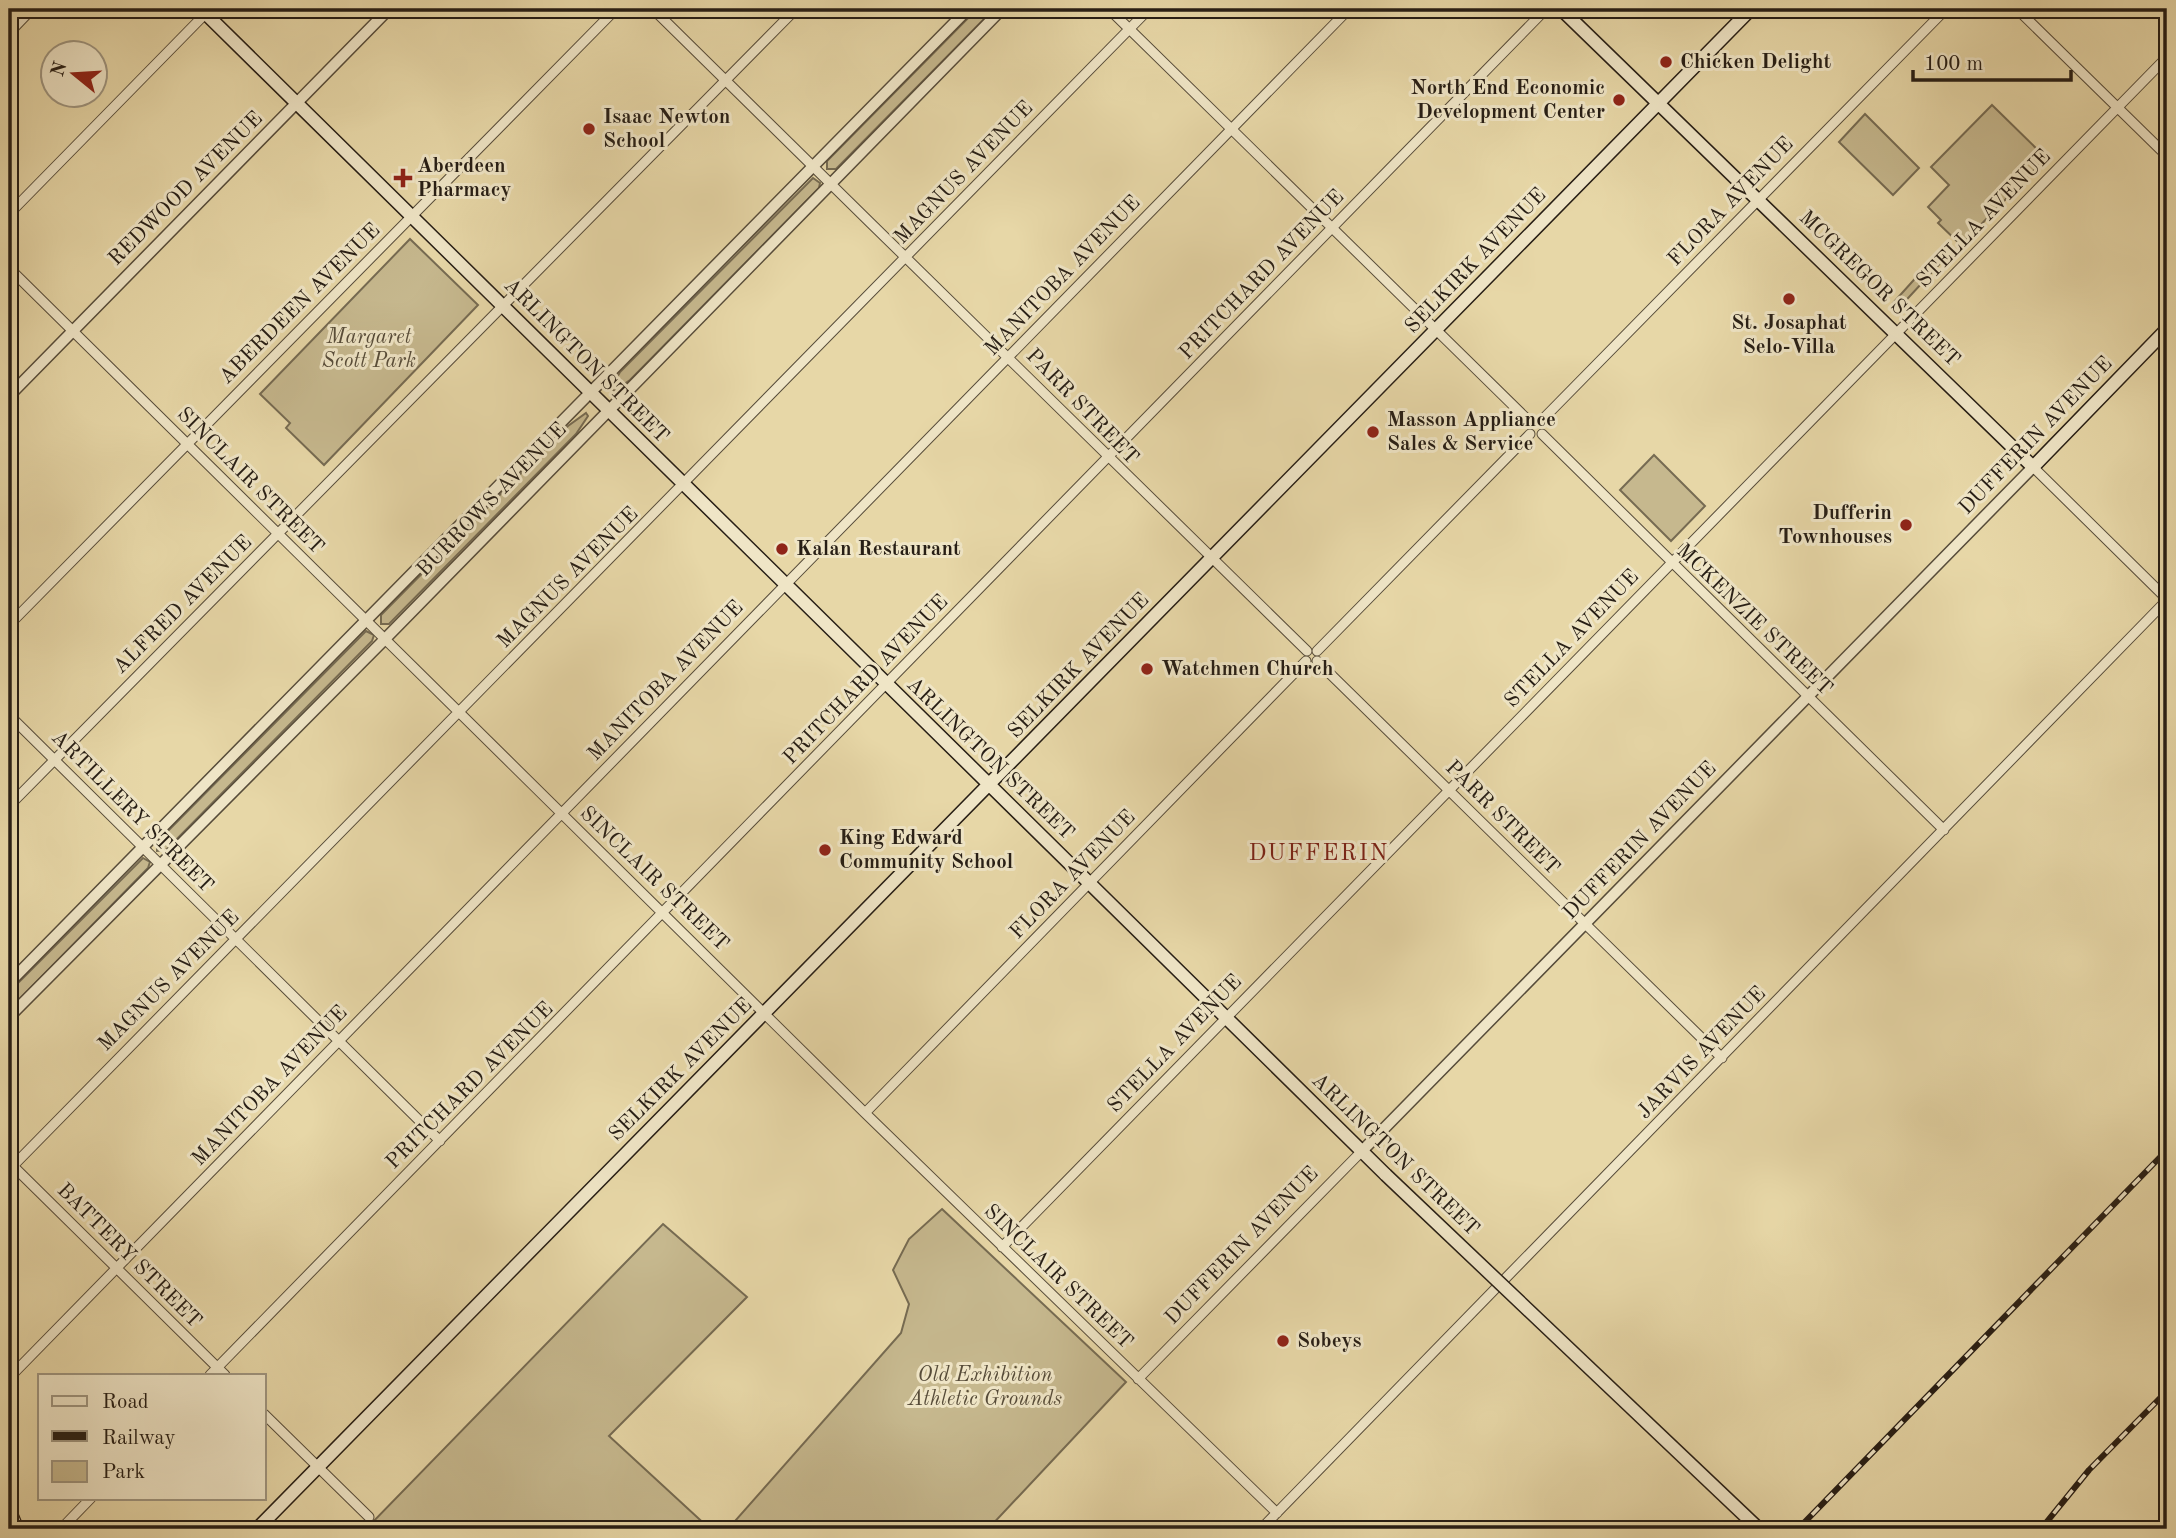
<svg xmlns="http://www.w3.org/2000/svg" width="2176" height="1538" font-family="'Old Standard TT',serif">
<style>
.green{fill:#c6b88e;stroke:#766b52;stroke-width:2}
.lines{fill:none;stroke-linecap:round;stroke-linejoin:round}
.minor-casing{stroke:#574c3a;stroke-width:11}
.tertiary-casing{stroke:#574c3a;stroke-width:13}
.secondary-casing{stroke:#271e15;stroke-width:15}
.minor{stroke:#efe5c6;stroke-width:9}
.tertiary{stroke:#efe5c6;stroke-width:10}
.secondary{stroke:#efe5c6;stroke-width:12}
.rail-casing{stroke:#271e15;stroke-width:6}
.rail{stroke:#efe5c6;stroke-width:3.5;stroke-dasharray:10;stroke-linecap:butt}
.secondary-bridge-casing{stroke:#271e15;stroke-width:15;stroke-linecap:butt}
.secondary-bridge{stroke:#efe5c6;stroke-width:12}
.poi-dot{fill:#8f2418;stroke:#efe5c6;stroke-width:2.5}
.labels{text-anchor:middle;dominant-baseline:central;stroke-width:6;stroke-linejoin:round;paint-order:stroke}
.poi-label{font-size:21px;font-weight:bold;fill:#271e15;stroke:#efe5c6;text-anchor:start}
.street-label{font-size:21px;fill:#271e15;stroke:#efe5c6}
.park-label{font-size:21px;font-style:italic;fill:#574c39;stroke:#efe5c6}
.neighbourhood-label{font-size:23px;letter-spacing:2px;fill:#7a1f14;stroke:#efe5c6}
</style>
<rect width="100%" height="100%" fill="#e7d7a7"/>
<filter id="stains"><feTurbulence type="fractalNoise" baseFrequency=".00286" numOctaves="4"/><feColorMatrix values="0 0 0 0 .2 0 0 0 0 .09 0 0 0 0 .02 0 0 0 .5 -.17"/></filter>
<radialGradient id="worn" r=".72"><stop offset=".6" stop-color="#630" stop-opacity="0"/><stop offset="1" stop-color="#630" stop-opacity=".3"/></radialGradient>
<path class="green" d="M 977,9 L 994,9 L 836,169 L 827,169 L 827,161 Z
M 1992,105 L 2046,158 L 1961,245 L 1938,223 L 1941,220 L 1928,207 L 1949,185 L 1931,167 Z
M 1865,114 L 1919,168 L 1893,195 L 1839,142 Z
M 813,178 L 820,183 L 819,188 L 630,380 L 614,391 L 611,388 L 620,372 Z
M 410,239 L 478,305 L 324,465 L 286,428 L 290,423 L 260,394 Z
M 1946,257 L 1898,309 L 1893,303 L 1930,262 L 1936,267 Z
M 586,413 L 588,416 L 576,434 L 389,624 L 381,624 L 381,615 L 568,426 Z
M 1654,455 L 1705,506 L 1671,541 L 1620,490 Z
M 366,631 L 374,635 L 372,641 L 166,850 L 157,851 L 157,842 Z
M 143,858 L 150,862 L 148,868 L 9,1010 L 9,992 Z
M 942,1209 L 1126,1382 L 988,1529 L 728,1529 L 901,1333 L 909,1304 L 893,1270 L 909,1239 Z
M 663,1224 L 747,1297 L 609,1436 L 710,1529 L 366,1529 Z"/>
<g class="lines">
<g class="minor-casing">
<path id="minor" d="M 653,9 C 871,223 1088,438 1307,651
M 1109,9 L 1530,422
M 2017,9 L 2167,156
M 9,33 L 32,9
M 9,214 L 210,9
M 9,268 L 865,1113 L 1277,1513
M 1541,421 L 1946,9
M 1542,434 L 1944,830
M 2033,467 L 2167,599
M 9,625 L 616,9
M 1317,651 L 1530,434
M 1317,661 L 1722,1058
M 9,715 L 440,1141
M 9,806 L 796,9
M 865,1113 L 1306,661
M 10,1163 L 225,1375
M 9,1170 L 1149,9
M 1002,1247 L 2167,57
M 210,1375 L 1546,9
M 9,1378 L 1349,9
M 1138,1379 L 1362,1151
M 264,1414 L 369,1517
M 61,1529 L 91,1498
M 1261,1529 L 2167,600"/>
</g>
<g class="tertiary-casing">
<path id="tertiary" d="M 9,396 L 389,9
M 9,983 L 968,9
M 9,1017 L 385,639 L 1002,9
M 1362,1151 L 2033,467"/>
</g>
<g class="secondary-casing">
<path id="secondary" d="M 201,9 L 1386,1175
M 1561,9 L 2033,467 L 2167,329
M 257,1529 L 1751,9"/>
</g>
<use href="#minor" class="minor"/>
<use href="#tertiary" class="tertiary"/>
<use href="#secondary" class="secondary"/>
<g class="rail-casing">
<path id="rail" d="M 9,1498 L 22,1529
M 1798,1529 L 2167,1150
M 2041,1529 L 2089,1470 L 2167,1391"/>
</g>
<use href="#rail" class="rail"/>
<g class="secondary-bridge-casing">
<path id="secondary-bridge" d="M 1386,1175 L 1759,1529"/>
</g>
<use href="#secondary-bridge" class="secondary-bridge"/>
</g>
<g class="poi-dot">
<circle cx="1666" cy="62" r="7"/>
<circle cx="1619" cy="100" r="7"/>
<circle cx="589" cy="129" r="7"/>
<path d="M399.5 167.5h7v7h7v7h-7v7h-7v-7h-7v-7h7z"/>
<circle cx="1789" cy="299" r="7"/>
<circle cx="1373" cy="432" r="7"/>
<circle cx="1906" cy="525" r="7"/>
<circle cx="782" cy="549" r="7"/>
<circle cx="1147" cy="669" r="7"/>
<circle cx="825" cy="850" r="7"/>
<circle cx="1283" cy="1341" r="7"/>
</g>
<g class="labels">
<g class="poi-label">
<text x="1680" y="62">Chicken Delight</text>
<text x="1605" y="88" text-anchor="end">North End Economic<tspan x="1605" dy="24">Development Center</tspan></text>
<text x="603" y="117">Isaac Newton<tspan x="603" dy="24">School</tspan></text>
<text x="417" y="166">Aberdeen<tspan x="417" dy="24">Pharmacy</tspan></text>
<text x="1789" y="323" text-anchor="middle">St. Josaphat<tspan x="1789" dy="24">Selo-Villa</tspan></text>
<text x="1387" y="420">Masson Appliance<tspan x="1387" dy="24">Sales &amp; Service</tspan></text>
<text x="1892" y="513" text-anchor="end">Dufferin<tspan x="1892" dy="24">Townhouses</tspan></text>
<text x="796" y="549">Kalan Restaurant</text>
<text x="1161" y="669">Watchmen Church</text>
<text x="839" y="838">King Edward<tspan x="839" dy="24">Community School</tspan></text>
<text x="1297" y="1341">Sobeys</text>
</g>
<g class="street-label">
<text transform="translate(964 173) rotate(-46)">MAGNUS AVENUE</text>
<text transform="translate(186 189) rotate(-45)">REDWOOD AVENUE</text>
<text transform="translate(1731 202) rotate(-46)">FLORA AVENUE</text>
<text transform="translate(1984 219) rotate(-46)">STELLA AVENUE</text>
<text transform="translate(1476 261) rotate(-46)">SELKIRK AVENUE</text>
<text transform="translate(1262 275) rotate(-46)">PRITCHARD AVENUE</text>
<text transform="translate(1063 276) rotate(-46)">MANITOBA AVENUE</text>
<text transform="translate(1879 289) rotate(44)">MCGREGOR STREET</text>
<text transform="translate(300 304) rotate(-45)">ABERDEEN AVENUE</text>
<text transform="translate(586 361) rotate(45)">ARLINGTON STREET</text>
<text transform="translate(1082 407) rotate(46)">PARR STREET</text>
<text transform="translate(2036 436) rotate(-46)">DUFFERIN AVENUE</text>
<text transform="translate(250 481) rotate(45)">SINCLAIR STREET</text>
<text transform="translate(492 500) rotate(-46)">BURROWS AVENUE</text>
<text transform="translate(568 578) rotate(-45)">MAGNUS AVENUE</text>
<text transform="translate(183 605) rotate(-45)">ALFRED AVENUE</text>
<text transform="translate(1754 620) rotate(44)">MCKENZIE STREET</text>
<text transform="translate(1572 639) rotate(-46)">STELLA AVENUE</text>
<text transform="translate(1079 666) rotate(-46)">SELKIRK AVENUE</text>
<text transform="translate(866 680) rotate(-46)">PRITCHARD AVENUE</text>
<text transform="translate(666 681) rotate(-46)">MANITOBA AVENUE</text>
<text transform="translate(990 759) rotate(44)">ARLINGTON STREET</text>
<text transform="translate(132 812) rotate(45)">ARTILLERY STREET</text>
<text transform="translate(1502 818) rotate(45)">PARR STREET</text>
<text transform="translate(1640 841) rotate(-46)">DUFFERIN AVENUE</text>
<text transform="translate(1073 875) rotate(-46)">FLORA AVENUE</text>
<text transform="translate(654 879) rotate(44)">SINCLAIR STREET</text>
<text transform="translate(169 981) rotate(-45)">MAGNUS AVENUE</text>
<text transform="translate(1175 1044) rotate(-46)">STELLA AVENUE</text>
<text transform="translate(1702 1053) rotate(-46)">JARVIS AVENUE</text>
<text transform="translate(681 1070) rotate(-45)">SELKIRK AVENUE</text>
<text transform="translate(270 1086) rotate(-46)">MANITOBA AVENUE</text>
<text transform="translate(470 1086) rotate(-45)">PRITCHARD AVENUE</text>
<text transform="translate(1395 1155) rotate(44)">ARLINGTON STREET</text>
<text transform="translate(1242 1246) rotate(-46)">DUFFERIN AVENUE</text>
<text transform="translate(129 1256) rotate(45)">BATTERY STREET</text>
<text transform="translate(1058 1277) rotate(44)">SINCLAIR STREET</text>
</g>
<g class="park-label">
<text x="369" y="337">Margaret<tspan x="369" dy="24">Scott Park</tspan></text>
<text x="985" y="1375">Old Exhibition<tspan x="985" dy="24">Athletic Grounds</tspan></text>
</g>
<g class="neighbourhood-label">
<text x="1319" y="853">DUFFERIN</text>
</g>
</g>
<rect width="2176" height="1538" fill="none" stroke="#e7d7a7" stroke-width="35"/>
<rect x="10" y="10" width="2155" height="1517" fill="none" stroke="#271e15" stroke-width="3.5"/>
<rect x="18" y="18" width="2141" height="1503" fill="none" stroke="#271e15" stroke-width="2"/>
<rect x="38" y="1374" width="228" height="126" fill="#efe5c6" stroke="#9f957f" stroke-width="2"/>
<rect x="52" y="1396" width="35" height="10" fill="#efe5c6" stroke="#9f957f" stroke-width="2"/>
<text x="102" y="1408" font-size="21" fill="#271e15">Road</text>
<rect x="52" y="1431" width="35" height="10" fill="#271e15" stroke="#9f957f" stroke-width="2"/>
<text x="102" y="1444" font-size="21" fill="#271e15">Railway</text>
<rect x="52" y="1461" width="35" height="21" fill="#c6b88e" stroke="#9f957f" stroke-width="2"/>
<text x="102" y="1478" font-size="21" fill="#271e15">Park</text>
<g transform="translate(74 74) rotate(288)"><circle r="33" fill="#efe5c6" stroke="#9f957f" stroke-width="2"/>
<path d="M0-5L12 26L0 18L-12 26Z" fill="#8f2418"/>
<text y="-10" font-size="19" font-weight="bold" text-anchor="middle" fill="#271e15">N</text>
</g>
<path d="M1913 70v10h158v-10" fill="none" stroke="#271e15" stroke-width="3.5"/>
<text x="1924" y="70" font-size="21" fill="#271e15" stroke="#efe5c6" stroke-width="5" paint-order="stroke">100 m</text>
<rect width="100%" height="100%" filter="url(#stains)"/>
<rect width="100%" height="100%" fill="url(#worn)"/>
</svg>
